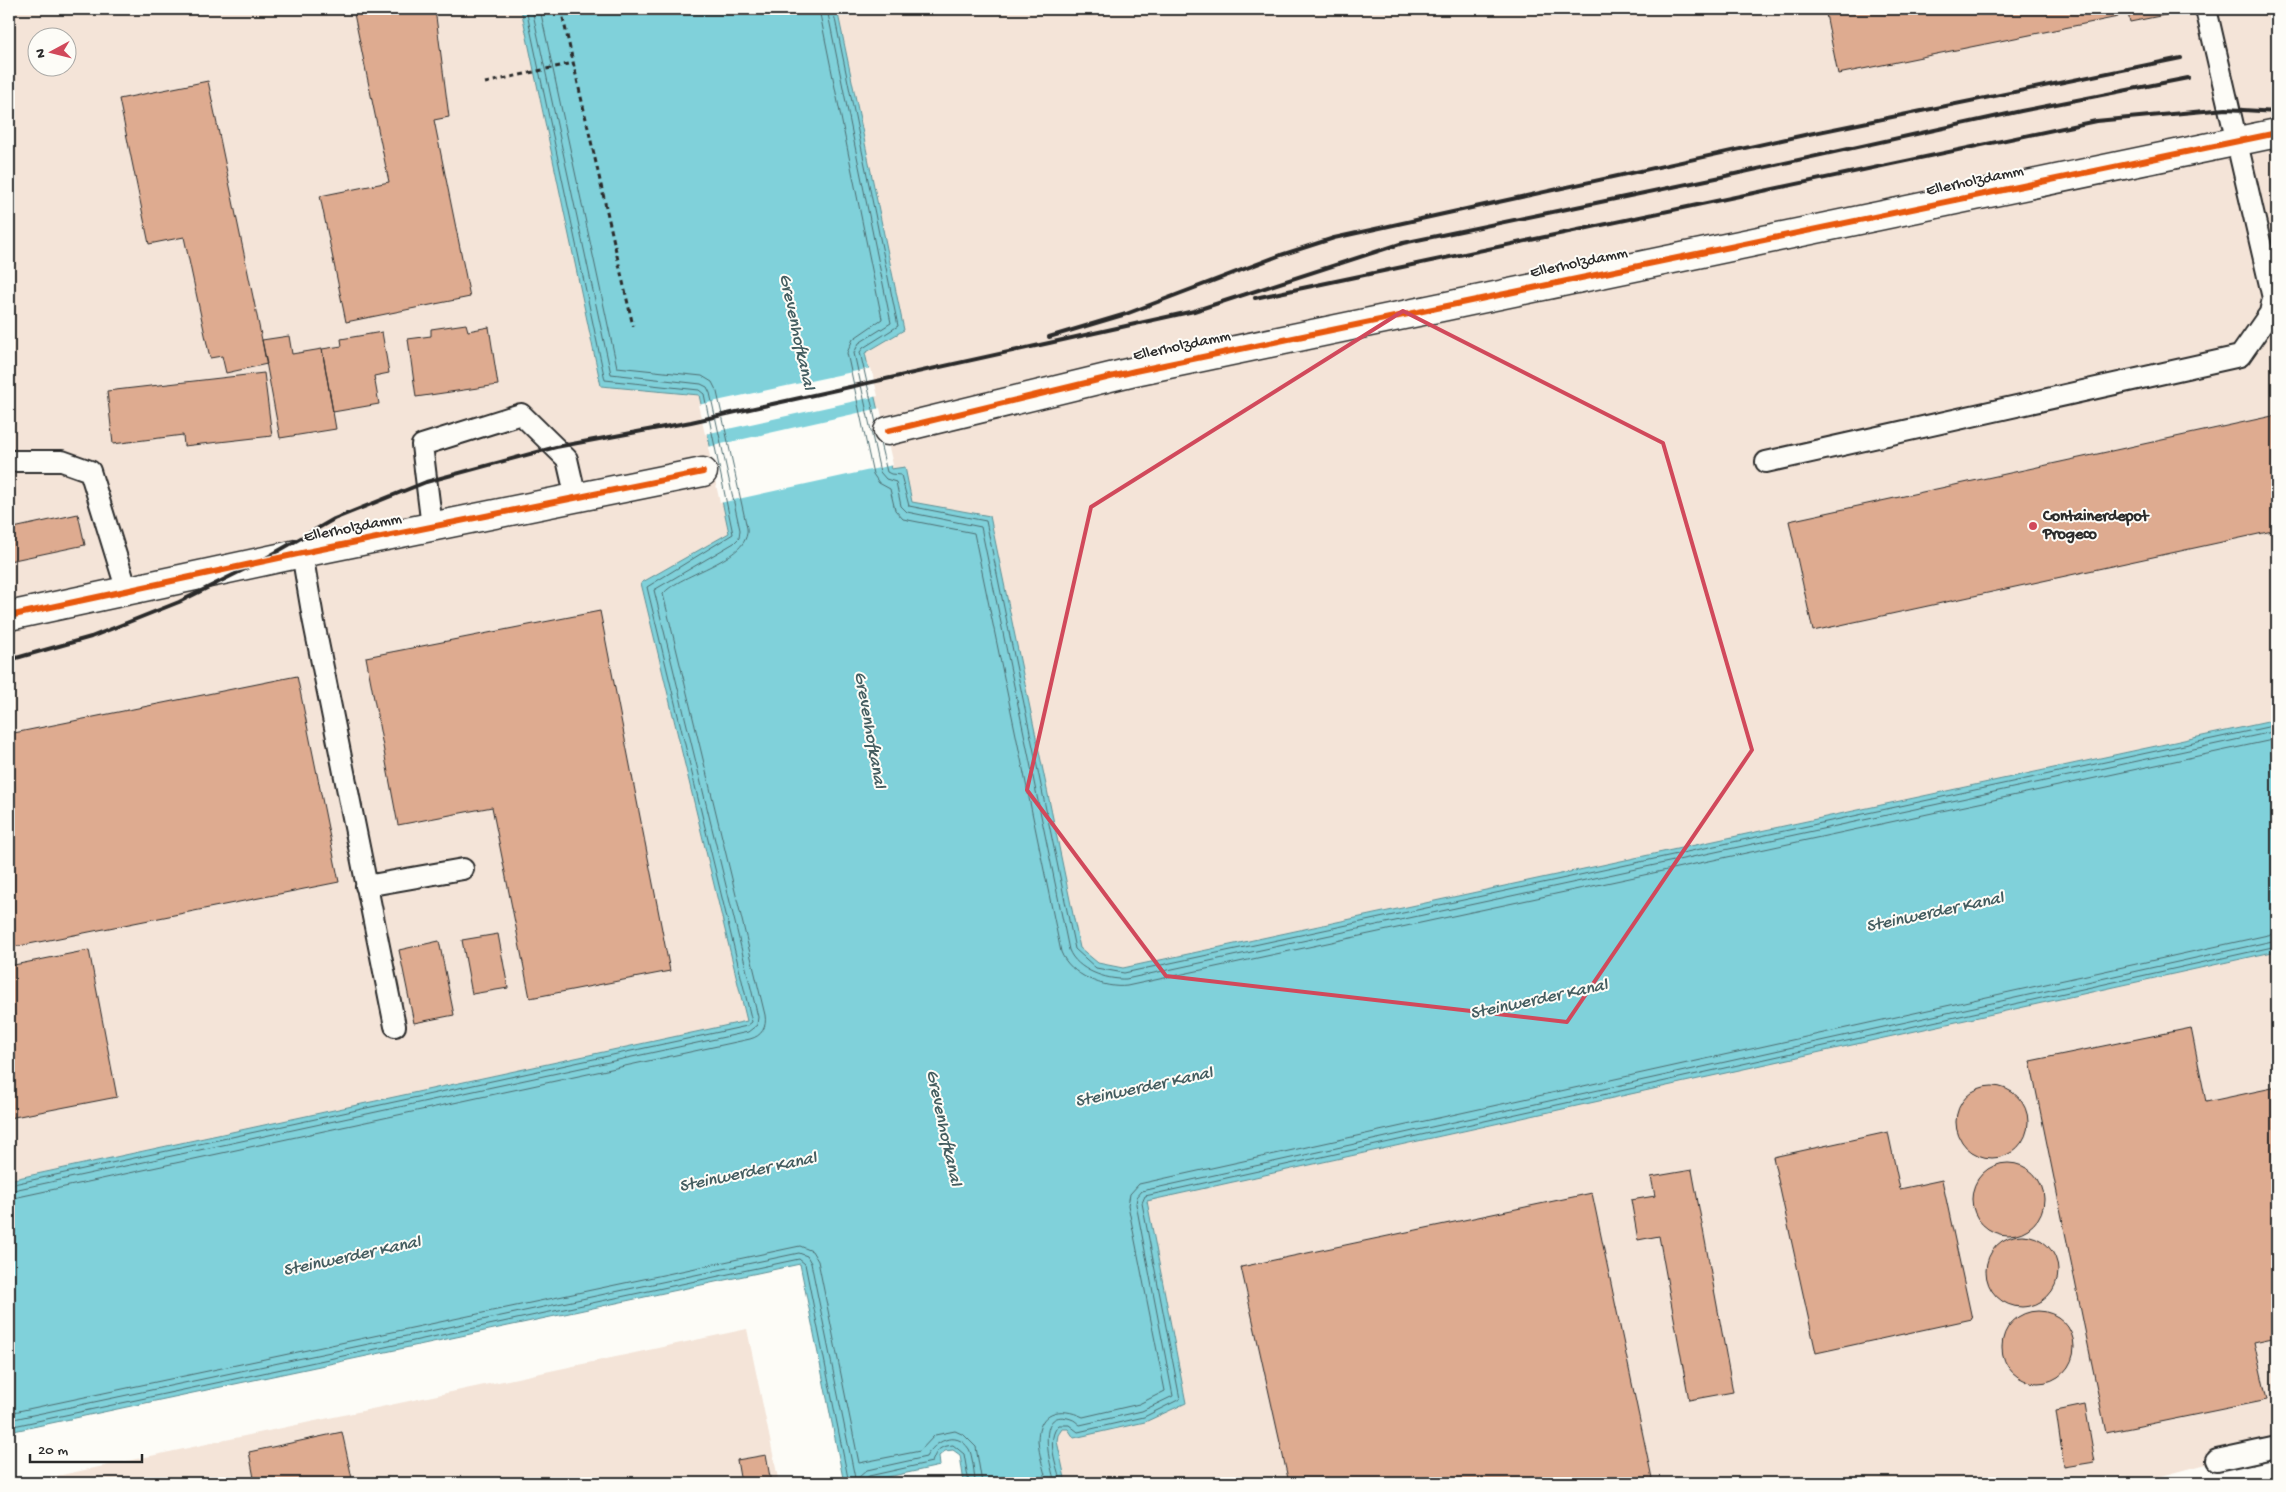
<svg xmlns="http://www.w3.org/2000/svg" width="2286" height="1492" font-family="'Gochi Hand',sans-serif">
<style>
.built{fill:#f4e4d8;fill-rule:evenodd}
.water{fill:#80d1da;stroke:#5e8f94}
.pier{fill:#fdfcf7}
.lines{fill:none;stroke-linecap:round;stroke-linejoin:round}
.shore{stroke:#4d6d71;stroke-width:1}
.building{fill:#deab90;stroke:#2b2b2b}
.lane-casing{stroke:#2b2b2b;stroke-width:24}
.street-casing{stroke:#2b2b2b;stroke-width:31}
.path{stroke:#2b2b2b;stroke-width:3;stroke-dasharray:5 4;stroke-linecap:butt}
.lane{stroke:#fdfcf7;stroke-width:20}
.street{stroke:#fdfcf7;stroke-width:28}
.rail{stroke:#2b2b2b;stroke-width:4}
.cycleway-casing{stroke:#fdfcf7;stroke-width:9}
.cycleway{stroke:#e8590c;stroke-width:6}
.marked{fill:none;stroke:#d1495b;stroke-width:4;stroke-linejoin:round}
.poi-dot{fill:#d1495b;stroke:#fdfcf7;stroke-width:2}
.labels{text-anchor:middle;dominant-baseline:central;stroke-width:4;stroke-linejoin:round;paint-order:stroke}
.street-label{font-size:16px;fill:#2b2b2b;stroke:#fdfcf7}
.poi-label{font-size:16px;font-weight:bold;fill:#2b2b2b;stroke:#fdfcf7;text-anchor:start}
.water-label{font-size:18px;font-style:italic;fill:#445d60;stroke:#fdfcf7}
</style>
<rect width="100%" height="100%" fill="#fdfcf7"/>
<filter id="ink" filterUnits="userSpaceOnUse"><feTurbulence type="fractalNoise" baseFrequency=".02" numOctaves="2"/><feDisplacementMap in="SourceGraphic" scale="10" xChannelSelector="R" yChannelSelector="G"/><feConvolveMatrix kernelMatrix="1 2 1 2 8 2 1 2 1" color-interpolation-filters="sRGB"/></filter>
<g filter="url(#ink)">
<path class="built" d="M 9,9 L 521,9 L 601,385 L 699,395 L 729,533 L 641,583 L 747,1021 L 9,1180 ZM 38,38 L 68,38 L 68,68 L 38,68 Z
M 837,9 L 2277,9 L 2277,720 L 1123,968 L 1098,963 L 1080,948 L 912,502 L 905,468 L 891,470 L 865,352 L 904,330 Z
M 2277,951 L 2277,1445 L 2136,1483 L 1066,1483 L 1057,1441 L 1058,1435 L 1062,1429 L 1068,1429 L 1075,1438 L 1186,1403 L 1146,1201 Z
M 747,1329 L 779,1483 L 24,1483 Z"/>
<path class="water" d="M 521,9 L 837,9 L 904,330 L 865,353 L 891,469 L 905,467 L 912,502 L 990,516 L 1080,948 L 1098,963 L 1123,968 L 2277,720 L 2277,951 L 1147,1201 L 1186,1403 L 1145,1422 L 1074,1438 L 1068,1429 L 1062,1429 L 1058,1435 L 1057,1441 L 1066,1483 L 964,1483 L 960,1455 L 953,1450 L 945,1451 L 939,1456 L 940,1466 L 859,1483 L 844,1483 L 800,1264 L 9,1432 L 9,1180 L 747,1021 L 641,583 L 729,533 L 699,395 L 601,386 Z"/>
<path class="pier" d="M 871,368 L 878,396 L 705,434 L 698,405 Z
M 880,408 L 893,465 L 720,503 L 708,447 Z"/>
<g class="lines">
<path class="shore" d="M 819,9 L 882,319 L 853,339 L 847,353 L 873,474 L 879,483 L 890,489 L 895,510 L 903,519 L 974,533 L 1061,952 C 1070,975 1104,989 1127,986 L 2277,739
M 827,9 L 891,323 L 859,343 L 854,353 L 880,472 L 886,479 L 896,482 L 901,506 L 907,512 L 981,527 L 1069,950 C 1077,970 1106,980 1126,979 L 2277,731
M 833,9 L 898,326 L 863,348 L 860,352 L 876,423
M 880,443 L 887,472 L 891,474 L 901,475 L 909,506 L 986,521 L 1075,949 L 1096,968 L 1124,973 L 2277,725
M 9,1185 L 747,1026 L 752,1022 L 647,587 L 733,534 L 704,394 L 699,390 L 605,380 L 526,9
M 9,1191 L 748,1032 L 757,1025 L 758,1017 L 654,590 L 734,543 L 739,538 L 740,530 L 710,393 L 707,387 L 701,384 L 611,374 L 532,9
M 9,1199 L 750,1039 C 762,1036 767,1027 765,1015 L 663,594 C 680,573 751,560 747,528 L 717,392 L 712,382 L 702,376 L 617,367 L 540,9
M 9,1413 L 800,1246 L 812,1251 L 818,1261 L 859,1463 L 920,1451 L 935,1435 L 955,1431 L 964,1435 L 976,1447 L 982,1483
M 9,1420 L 799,1253 L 807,1256 L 811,1263 L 855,1478 L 858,1478 L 867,1470 L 926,1457 C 934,1442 956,1429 969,1449 C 972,1453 975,1477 975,1483
M 9,1427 L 799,1259 L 805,1264 L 849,1483
M 864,1483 L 865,1479 L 869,1476 L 932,1462 C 937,1450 938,1447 953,1445 L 964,1454 L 969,1483
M 1047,1483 C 1044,1470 1039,1455 1038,1441 C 1038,1411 1060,1406 1083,1417 L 1139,1404 L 1165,1391 L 1128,1205 L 1130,1194 L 1139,1184 L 2277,933
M 1055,1483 C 1051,1468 1033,1406 1071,1419 C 1075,1420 1077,1423 1080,1425 L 1142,1411 L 1173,1396 L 1136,1204 L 1137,1197 L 1142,1191 L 2277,940
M 1061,1483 C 1057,1466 1045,1439 1059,1425 L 1069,1425 L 1078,1432 L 1144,1417 L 1180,1399 L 1142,1203 L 1145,1196 L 2277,946"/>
</g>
<path class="building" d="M 353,9 L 435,9 L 449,117 L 434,120 L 470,297 L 346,322 L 320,196 L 389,182 Z
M 1825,9 L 2116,9 L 2118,17 L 1838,74 Z
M 2127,9 L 2180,9 L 2180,12 L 2130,22 Z
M 208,81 L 267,364 L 226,373 L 222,356 L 210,358 L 184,237 L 149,244 L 119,99 Z
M 466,324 L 468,331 L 489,327 L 498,385 L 416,397 L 408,339 L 431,336 L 431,329 Z
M 382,332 L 389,373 L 374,376 L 379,404 L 333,412 L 322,349 L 342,346 L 341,339 Z
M 289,336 L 292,354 L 322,349 L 336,429 L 280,438 L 262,340 Z
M 264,373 L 272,436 L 184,446 L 183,435 L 113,444 L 107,391 Z
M 2277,415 L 2277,530 L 1813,631 L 1789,521 Z
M 78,514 L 85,545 L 9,561 L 9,529 Z
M 600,611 L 670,971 L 530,998 L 492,807 L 398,825 L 366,657 Z
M 297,676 L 339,882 L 9,948 L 9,734 Z
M 498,934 L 508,988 L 472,994 L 462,940 Z
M 439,941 L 454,1015 L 414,1023 L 399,950 Z
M 89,950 L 117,1097 L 9,1118 L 9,966 Z
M 2191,1028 L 2206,1102 L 2277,1087 L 2277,1337 L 2254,1342 L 2267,1400 L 2106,1433 L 2030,1061 Z
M1956 1122a36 36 0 1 1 72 0a36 36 0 1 1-72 0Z
M 1888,1132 L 1900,1189 L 1942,1180 L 1972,1319 L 1816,1353 L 1773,1157 Z
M1972 1199a36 36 0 1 1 72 0a36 36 0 1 1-72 0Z
M 1692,1170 L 1733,1392 L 1689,1400 L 1659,1236 L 1638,1240 L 1631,1200 L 1655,1196 L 1651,1177 Z
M 1592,1193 L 1653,1483 L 1289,1483 L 1241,1267 Z
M1986 1271a36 36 0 1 1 72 0a36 36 0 1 1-72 0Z
M2002 1347a36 36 0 1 1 72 0a36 36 0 1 1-72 0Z
M 2085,1405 L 2095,1462 L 2064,1467 L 2056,1411 Z
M 342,1432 L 353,1483 L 255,1483 L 249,1452 Z
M 766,1455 L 771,1483 L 741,1483 L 737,1460 Z"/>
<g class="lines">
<g class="lane-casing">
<path id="lane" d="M 9,461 L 62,461 L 90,471 L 127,591
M 1766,462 L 2240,356 L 2270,313 L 2273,298 L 2206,9
M 432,527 L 422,445 L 521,414 L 567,459 L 576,498
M 302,553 L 313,618 L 395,1026
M 366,886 L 463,869
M 2217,1460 L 2277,1447"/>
</g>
<g class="street-casing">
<path id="street" d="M 888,431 L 1135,371 L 2277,133
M 9,616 L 302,553 L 703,472"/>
</g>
<path class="path" d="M 561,9 L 633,326
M 485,83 L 573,63"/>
<use href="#lane" class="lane"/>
<use href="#street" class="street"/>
<path class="rail" d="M 1255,298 L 2096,121 L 2226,109 L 2277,112
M 1049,337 L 1126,314 L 1281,255 L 1334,238 L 1809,134 L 2181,58
M 9,660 L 91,637 L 179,602 L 259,562 L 334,519 L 426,482 L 556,447 L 691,422 L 1194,311 L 1403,243 L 1721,177 L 2021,111 L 2188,78"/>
<g class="cycleway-casing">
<path id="cycleway" d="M 888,431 L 1135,371 L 2277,133
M 9,616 L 302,553 L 703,472"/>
</g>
<use href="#cycleway" class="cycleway"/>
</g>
</g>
<path class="marked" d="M 1403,311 L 1663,443 L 1752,750 L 1567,1022 L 1166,976 L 1027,790 L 1091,507 Z"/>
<circle class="poi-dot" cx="2033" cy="526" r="5"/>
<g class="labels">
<g class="street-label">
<text transform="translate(1975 182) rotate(-12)">Ellerholzdamm</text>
<text transform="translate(1579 264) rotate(-12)">Ellerholzdamm</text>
<text transform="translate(1182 347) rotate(-12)">Ellerholzdamm</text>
<text transform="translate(353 529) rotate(-11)">Ellerholzdamm</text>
</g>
<g class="poi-label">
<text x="2043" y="517">Containerdepot<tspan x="2043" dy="18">Progeco</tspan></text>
</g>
<g class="water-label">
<text transform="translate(796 332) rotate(78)">Grevenhofkanal</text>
<text transform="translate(869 730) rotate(80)">Grevenhofkanal</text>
<text transform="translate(1935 913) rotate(-12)">Steinwerder Kanal</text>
<text transform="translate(1539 1000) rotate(-12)">Steinwerder Kanal</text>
<text transform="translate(1144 1088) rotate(-12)">Steinwerder Kanal</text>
<text transform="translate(943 1128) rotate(78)">Grevenhofkanal</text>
<text transform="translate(748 1173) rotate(-12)">Steinwerder Kanal</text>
<text transform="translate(352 1257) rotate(-12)">Steinwerder Kanal</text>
</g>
</g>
<rect width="2286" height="1492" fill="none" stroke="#fdfcf7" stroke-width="30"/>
<rect x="15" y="15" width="2256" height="1462" fill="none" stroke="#2b2b2b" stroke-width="2" filter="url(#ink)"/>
<g transform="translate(52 52) rotate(263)"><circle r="24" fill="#fdfcf7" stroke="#a9a8a5"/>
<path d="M0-4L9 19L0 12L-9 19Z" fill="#d1495b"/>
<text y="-8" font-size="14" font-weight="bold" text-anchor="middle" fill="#2b2b2b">N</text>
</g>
<path d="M30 1454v8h112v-8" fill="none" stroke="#2b2b2b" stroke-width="2.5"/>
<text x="38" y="1454" font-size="15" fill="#2b2b2b" stroke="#fdfcf7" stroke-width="4" paint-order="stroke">20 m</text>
</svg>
